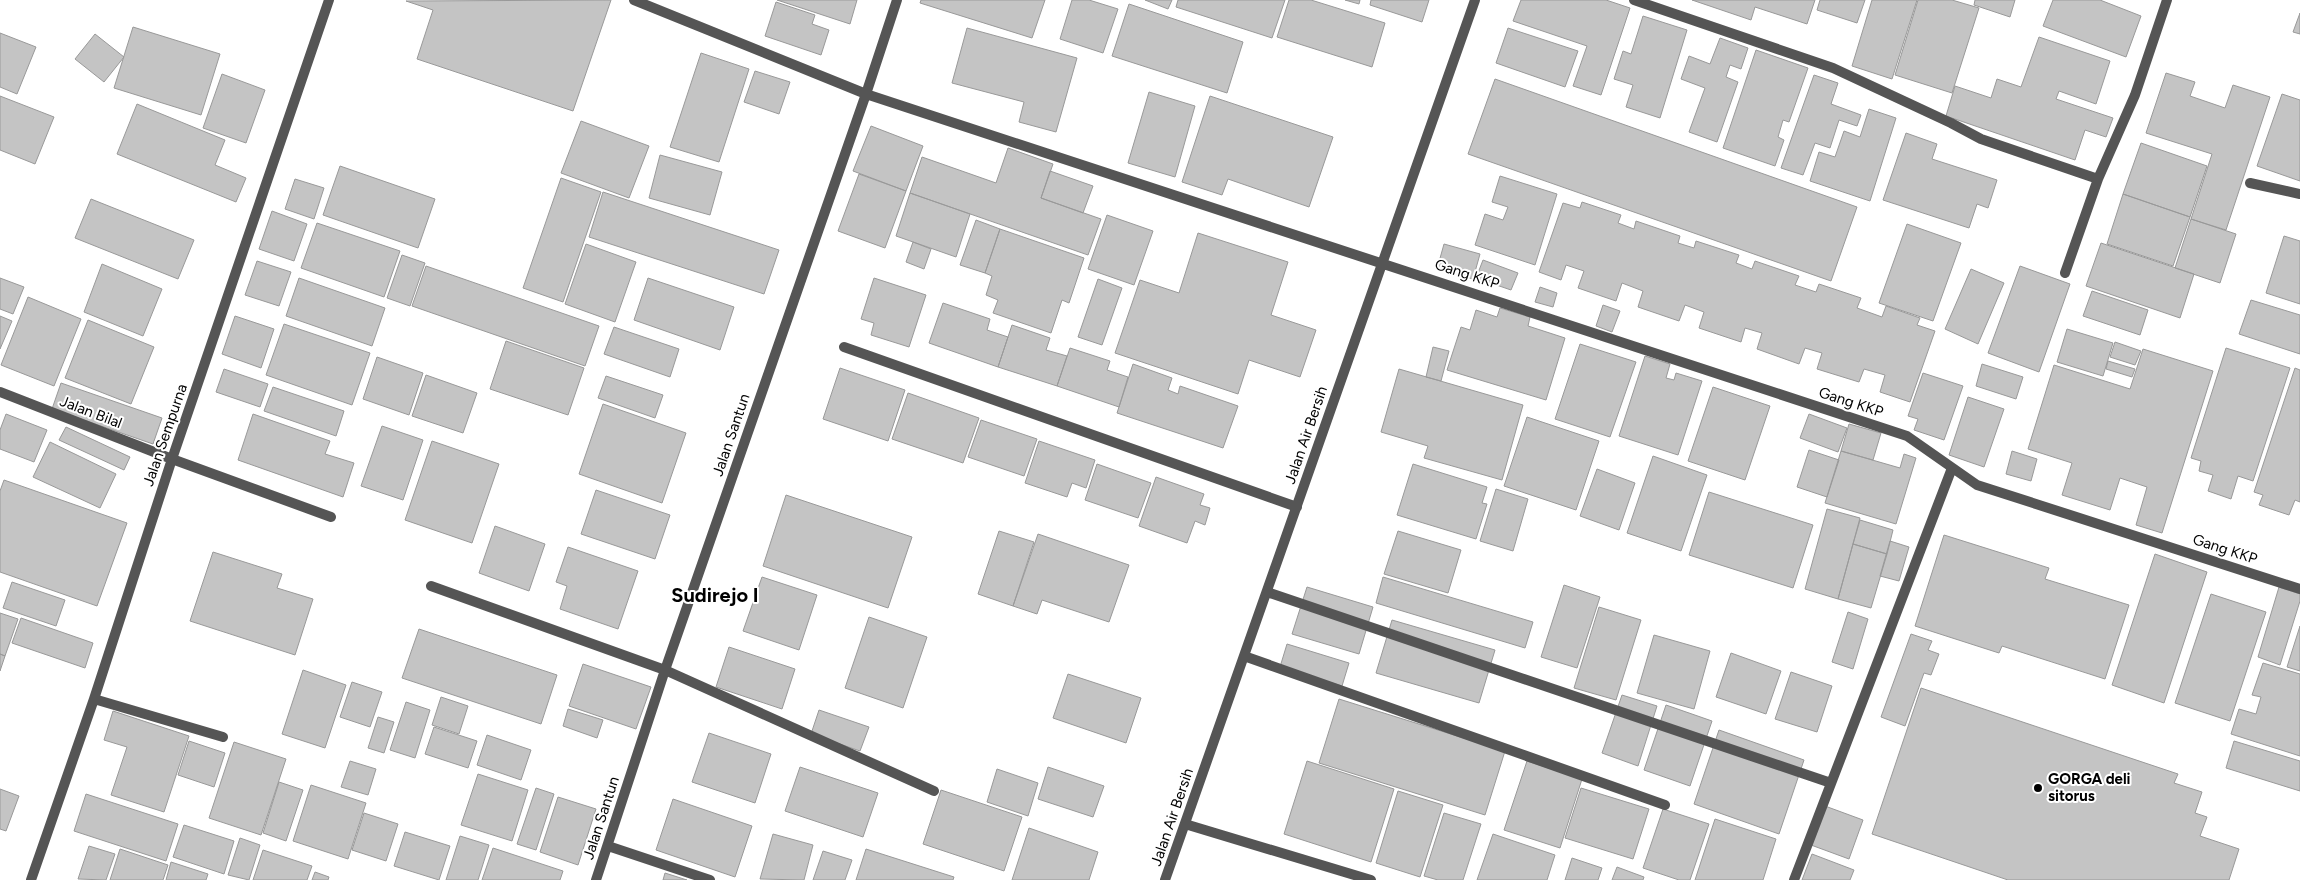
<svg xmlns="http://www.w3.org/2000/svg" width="2300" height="880" font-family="Figtree,sans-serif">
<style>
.building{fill:#c4c4c4;stroke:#999}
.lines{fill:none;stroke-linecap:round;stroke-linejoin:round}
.service{stroke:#555;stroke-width:10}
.minor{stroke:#555;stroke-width:10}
.poi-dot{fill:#000;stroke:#fff;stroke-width:2}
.labels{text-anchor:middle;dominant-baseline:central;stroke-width:4;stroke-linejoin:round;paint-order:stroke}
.street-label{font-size:15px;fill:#000;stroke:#fff}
.poi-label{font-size:15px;font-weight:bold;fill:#000;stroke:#fff;text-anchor:start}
.district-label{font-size:20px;font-weight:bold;fill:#000;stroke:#fff}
</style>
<rect width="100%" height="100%" fill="#fff"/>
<path class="building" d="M 611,0 L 573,111 L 417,59 L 433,10 L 406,1 Z
M 777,0 L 857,0 L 850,24 Z
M 921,0 L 1045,0 L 1032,38 L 920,3 Z
M 1072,0 L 1089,0 L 1118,9 L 1103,53 L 1060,39 Z
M 1145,0 L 1172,0 L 1168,9 Z
M 1178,0 L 1285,0 L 1272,38 L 1176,7 Z
M 1289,0 L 1311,0 L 1385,23 L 1372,67 L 1277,37 Z
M 1345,0 L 1360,0 L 1359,4 Z
M 1371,0 L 1429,0 L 1422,22 L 1370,5 Z
M 1521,0 L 1606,0 L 1630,8 L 1601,95 L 1573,86 L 1587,46 L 1513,21 Z
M 1692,0 L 1815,0 L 1807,24 L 1755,7 L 1751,20 Z
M 1820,0 L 1865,0 L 1857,23 L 1817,10 Z
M 1872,0 L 1917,0 L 1892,79 L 1852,66 Z
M 1918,0 L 1952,0 L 1979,8 L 1952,93 L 1895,75 Z
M 1975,0 L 2015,0 L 2010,17 L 1974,5 Z
M 2053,0 L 2100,0 L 2141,16 L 2126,57 L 2043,26 Z
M 776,2 L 815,15 L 812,24 L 829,30 L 821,55 L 765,36 Z
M 1129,4 L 1243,42 L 1227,93 L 1112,56 Z
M 2300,13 L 2300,34 L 2293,32 Z
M 1643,16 L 1687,30 L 1660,118 L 1626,107 L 1633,85 L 1614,79 L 1623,51 L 1631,54 Z
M 133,27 L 220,54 L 201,115 L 114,88 Z
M 967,28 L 1077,58 L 1056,132 L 1019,122 L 1024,102 L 952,83 Z
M 1508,28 L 1578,51 L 1565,87 L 1496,63 Z
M 0,33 L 36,47 L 17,94 L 0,87 Z
M 95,34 L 124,57 L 104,82 L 75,59 Z
M 2039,37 L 2110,61 L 2096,104 L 2059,91 L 2056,99 L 2113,118 L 2106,137 L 2085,130 L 2075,160 L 1946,116 L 1955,86 L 1991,98 L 1997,79 L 2021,87 Z
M 1720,38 L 1748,48 L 1741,69 L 1730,65 L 1726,77 L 1738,82 L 1717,142 L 1689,132 L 1705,88 L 1681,79 L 1689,56 L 1710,64 Z
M 1756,50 L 1808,68 L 1789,122 L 1783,120 L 1778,137 L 1784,140 L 1775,166 L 1723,148 Z
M 701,53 L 749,69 L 719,162 L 670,147 Z
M 755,71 L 790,82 L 779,114 L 744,102 Z
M 2166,73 L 2195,82 L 2190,96 L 2225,108 L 2233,85 L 2270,97 L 2226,230 L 2191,219 L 2212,154 L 2146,133 Z
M 222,74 L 265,90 L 246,143 L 203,128 Z
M 1814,75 L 1838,83 L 1831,104 L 1861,115 L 1857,126 L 1839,120 L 1830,148 L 1815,143 L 1803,175 L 1781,168 Z
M 1495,79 L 1857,207 L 1831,281 L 1468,154 Z
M 1149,92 L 1195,106 L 1175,177 L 1128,163 Z
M 2282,94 L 2300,100 L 2300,181 L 2257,166 Z
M 0,96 L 54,117 L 35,164 L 0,150 Z
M 1210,96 L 1333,137 L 1309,207 L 1228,179 L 1222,195 L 1182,182 Z
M 137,104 L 225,140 L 215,165 L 246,178 L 236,202 L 117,154 Z
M 1869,109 L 1896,118 L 1870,201 L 1810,181 L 1819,152 L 1835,157 L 1844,131 L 1860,137 Z
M 581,121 L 649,146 L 629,198 L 561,173 Z
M 871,126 L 923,146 L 906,191 L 853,171 Z
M 1906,133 L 1937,144 L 1932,159 L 1997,180 L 1988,208 L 1977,204 L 1969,228 L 1883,200 Z
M 2141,143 L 2207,166 L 2190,217 L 2123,194 Z
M 1008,148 L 1053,164 L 1041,198 L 1101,219 L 1088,255 L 910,193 L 922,157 L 996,183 Z
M 660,155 L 722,172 L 710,215 L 649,198 Z
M 340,166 L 435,199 L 418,248 L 323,215 Z
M 1050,171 L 1093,186 L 1083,213 L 1041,198 Z
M 859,174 L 906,191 L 885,248 L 838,231 Z
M 1500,176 L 1557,194 L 1535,265 L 1475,245 L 1485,214 L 1503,220 L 1508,207 L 1492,202 Z
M 561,178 L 601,192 L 563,302 L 523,288 Z
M 295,179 L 324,188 L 314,219 L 285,209 Z
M 603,192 L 779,250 L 764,294 L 589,237 Z
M 910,193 L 970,214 L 956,257 L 896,236 Z
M 2123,194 L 2190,217 L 2173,266 L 2107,244 Z
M 91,199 L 194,240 L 178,279 L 75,238 Z
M 1582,202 L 1621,215 L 1618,223 L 1634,229 L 1636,221 L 1680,236 L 1678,243 L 1694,248 L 1696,241 L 1739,255 L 1736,263 L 1752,269 L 1755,261 L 1799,276 L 1795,285 L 1816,292 L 1819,284 L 1861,298 L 1857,308 L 1882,317 L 1886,306 L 1920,318 L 1917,325 L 1935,331 L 1910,402 L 1880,392 L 1885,375 L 1864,369 L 1859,382 L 1817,369 L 1822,353 L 1805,348 L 1799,364 L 1757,349 L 1762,333 L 1745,328 L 1741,342 L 1699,328 L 1704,312 L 1685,305 L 1679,321 L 1638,307 L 1643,291 L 1622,283 L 1616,301 L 1578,288 L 1584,271 L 1566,265 L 1561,280 L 1539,272 L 1563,203 L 1580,208 Z
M 272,211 L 307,224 L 294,261 L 259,249 Z
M 1107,215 L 1153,231 L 1134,285 L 1088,269 Z
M 2191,219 L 2236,234 L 2220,283 L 2175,268 Z
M 976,220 L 1000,229 L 985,273 L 960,265 Z
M 317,223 L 400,251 L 384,297 L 301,268 Z
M 1907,224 L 1961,243 L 1933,321 L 1879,303 Z
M 1000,229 L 1084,258 L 1069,303 L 1062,300 L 1051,333 L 993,313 L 998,300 L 986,295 L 992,276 L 985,273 Z
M 1198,233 L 1288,262 L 1271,315 L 1316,330 L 1300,377 L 1249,360 L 1238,394 L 1115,353 L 1140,280 L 1179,293 Z
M 2284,236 L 2300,241 L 2300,304 L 2266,293 Z
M 913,242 L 931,249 L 924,269 L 906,262 Z
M 2101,243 L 2194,274 L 2180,318 L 2086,286 Z
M 586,244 L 636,262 L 615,322 L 565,304 Z
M 1444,244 L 1480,254 L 1473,279 L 1437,269 Z
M 402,255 L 425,263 L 410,306 L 387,298 Z
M 1483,260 L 1518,273 L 1511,290 L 1476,278 Z
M 257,261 L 291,272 L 279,306 L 245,295 Z
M 102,264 L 162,289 L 143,336 L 84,312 Z
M 426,266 L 599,326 L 585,366 L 412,306 Z
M 2020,266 L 2070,284 L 2039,372 L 1988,353 Z
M 1971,269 L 2004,283 L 1978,344 L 1945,329 Z
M 0,278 L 24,287 L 13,314 L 0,309 Z
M 299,278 L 385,308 L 372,346 L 286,316 Z
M 648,278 L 734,307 L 720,350 L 634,320 Z
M 874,278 L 926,295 L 909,347 L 871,335 L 874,323 L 861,319 Z
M 1098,279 L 1122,288 L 1102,345 L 1078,337 Z
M 1540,287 L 1557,293 L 1553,307 L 1535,302 Z
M 2092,291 L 2148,310 L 2140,335 L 2083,316 Z
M 28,297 L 81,319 L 54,386 L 1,365 Z
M 2251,300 L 2300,315 L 2300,354 L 2239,334 Z
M 943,303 L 990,319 L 987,330 L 1008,337 L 998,367 L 929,343 Z
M 1603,305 L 1620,311 L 1612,332 L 1596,326 Z
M 1500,308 L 1530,317 L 1528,326 L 1565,338 L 1546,400 L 1447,370 L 1461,327 L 1470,330 L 1476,310 L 1497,317 Z
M 0,316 L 12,321 L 0,349 Z
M 235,316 L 274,329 L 261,368 L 222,354 Z
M 88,320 L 154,347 L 131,404 L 65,378 Z
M 284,324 L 370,353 L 352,405 L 266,375 Z
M 1012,325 L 1050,338 L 1046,350 L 1067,356 L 1057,386 L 998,367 Z
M 614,327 L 679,349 L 670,377 L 604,354 Z
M 2067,329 L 2113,343 L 2103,376 L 2057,362 Z
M 506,341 L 584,368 L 568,415 L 490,389 Z
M 2115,342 L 2141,351 L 2135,365 L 2110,357 Z
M 1580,344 L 1636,362 L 1610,437 L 1555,419 Z
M 1433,347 L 1449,351 L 1441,381 L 1426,377 Z
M 1070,348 L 1110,361 L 1107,370 L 1128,377 L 1119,407 L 1057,386 Z
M 2226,348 L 2290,368 L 2253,481 L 2238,476 L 2231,499 L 2208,491 L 2213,475 L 2199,471 L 2201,461 L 2191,458 Z
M 2143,349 L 2213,371 L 2162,533 L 2136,525 L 2147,487 L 2120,478 L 2110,510 L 2062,495 L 2072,463 L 2028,449 L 2054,365 L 2130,389 Z
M 1645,356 L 1670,364 L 1666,378 L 1674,380 L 1676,373 L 1702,381 L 1678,455 L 1619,436 Z
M 377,357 L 423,373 L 409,415 L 363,399 Z
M 2108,361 L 2135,369 L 2132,377 L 2106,369 Z
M 1133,364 L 1172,378 L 1168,390 L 1178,394 L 1180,386 L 1238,406 L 1223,448 L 1117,413 Z
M 1982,364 L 2023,377 L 2016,399 L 1976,386 Z
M 840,368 L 905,390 L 888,441 L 823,419 Z
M 2295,368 L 2300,370 L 2300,502 L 2295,500 L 2289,515 L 2259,505 L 2263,495 L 2254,492 Z
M 224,369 L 268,384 L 260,407 L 216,392 Z
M 1399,369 L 1523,405 L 1502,480 L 1424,458 L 1428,446 L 1381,432 Z
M 1923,373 L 1963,386 L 1944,440 L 1914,430 L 1918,419 L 1908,416 Z
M 426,375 L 477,393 L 463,433 L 412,416 Z
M 606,376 L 663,395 L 655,418 L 598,398 Z
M 61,383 L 162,418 L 153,444 L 52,409 Z
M 273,387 L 344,411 L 336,436 L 264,411 Z
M 1713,387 L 1770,406 L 1745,480 L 1688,461 Z
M 908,393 L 979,418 L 963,463 L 892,439 Z
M 1968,397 L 2004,409 L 1984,467 L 1949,455 Z
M 603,404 L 686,433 L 662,503 L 579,474 Z
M 6,414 L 47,430 L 34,462 L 0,449 L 0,430 Z
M 253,414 L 330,441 L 325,454 L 354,463 L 343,497 L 238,460 Z
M 1809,414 L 1847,428 L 1838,452 L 1800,438 Z
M 1527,417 L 1599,441 L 1576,510 L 1504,486 Z
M 981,420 L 1037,439 L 1024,476 L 968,457 Z
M 1849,424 L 1881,433 L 1873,460 L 1841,451 Z
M 382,426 L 423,440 L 403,500 L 361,486 Z
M 66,427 L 130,457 L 124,470 L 59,440 Z
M 432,441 L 499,464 L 472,543 L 405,520 Z
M 1039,441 L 1095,460 L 1086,488 L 1072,483 L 1067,497 L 1025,483 Z
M 50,442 L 116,474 L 100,508 L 33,477 Z
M 1809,450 L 1839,460 L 1827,497 L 1797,487 Z
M 1841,451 L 1900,468 L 1904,454 L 1916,458 L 1896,524 L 1825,503 Z
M 2012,451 L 2037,459 L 2031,481 L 2006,474 Z
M 1653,456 L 1707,475 L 1681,551 L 1627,533 Z
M 1097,464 L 1151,483 L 1138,518 L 1085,500 Z
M 1413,464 L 1487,487 L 1482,503 L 1487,504 L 1476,539 L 1397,515 Z
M 1597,469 L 1635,483 L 1619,530 L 1580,516 Z
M 1156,477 L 1204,494 L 1200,505 L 1210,508 L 1205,525 L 1195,521 L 1187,543 L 1139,526 Z
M 4,480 L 127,523 L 97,606 L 0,572 L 0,491 Z
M 1496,489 L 1528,499 L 1513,551 L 1480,541 Z
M 596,490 L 670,515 L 655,559 L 581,534 Z
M 1709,492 L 1813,525 L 1793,588 L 1689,555 Z
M 786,495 L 912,537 L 888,608 L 763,566 Z
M 1827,509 L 1860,518 L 1838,599 L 1805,589 Z
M 1860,520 L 1893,530 L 1887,554 L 1853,544 Z
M 495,526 L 545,544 L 529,591 L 479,573 Z
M 999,531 L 1034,542 L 1013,606 L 978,594 Z
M 1398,531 L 1461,550 L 1448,593 L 1384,574 Z
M 1038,534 L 1129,565 L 1109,622 L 1042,600 L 1037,614 L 1013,606 Z
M 1944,535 L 2049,568 L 2045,579 L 2129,605 L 2105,679 L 2002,646 L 1999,653 L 1915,626 Z
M 1890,541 L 1909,547 L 1899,581 L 1880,576 Z
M 1853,544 L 1887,554 L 1871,608 L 1838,599 Z
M 568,547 L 638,571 L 618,629 L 560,609 L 567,586 L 556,582 Z
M 213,552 L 282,574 L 277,588 L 313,599 L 295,655 L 190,621 Z
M 2155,554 L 2207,572 L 2164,703 L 2112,685 Z
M 762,577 L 817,595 L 799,650 L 743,631 Z
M 1383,577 L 1533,622 L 1525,648 L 1376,603 Z
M 12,582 L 65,600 L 56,626 L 3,608 Z
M 1564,585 L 1600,597 L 1577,668 L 1541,657 Z
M 1307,587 L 1373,607 L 1359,654 L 1292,634 Z
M 2279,587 L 2300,594 L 2300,601 L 2280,665 L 2258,657 Z
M 2211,594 L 2266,612 L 2230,721 L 2175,703 Z
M 1599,607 L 1641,620 L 1616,700 L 1574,688 Z
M 1848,612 L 1868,619 L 1853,669 L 1832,662 Z
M 0,613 L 18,619 L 5,656 L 0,654 Z
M 869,617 L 927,637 L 903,708 L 845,688 Z
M 21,618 L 93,643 L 85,668 L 12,643 Z
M 1392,620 L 1495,650 L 1479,703 L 1376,673 Z
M 2300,626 L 2300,671 L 2287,667 Z
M 419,629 L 557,675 L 541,724 L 402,678 Z
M 1911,634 L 1932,641 L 1928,650 L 1939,654 L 1931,675 L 1924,673 L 1905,726 L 1881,717 Z
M 1654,635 L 1710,651 L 1694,709 L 1637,693 Z
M 1287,644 L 1349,663 L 1342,686 L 1280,667 Z
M 729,647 L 795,669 L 782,709 L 716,687 Z
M 1731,653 L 1781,671 L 1766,714 L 1716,697 Z
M 0,654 L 5,656 L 0,671 Z
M 2263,663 L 2300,674 L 2300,756 L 2231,734 L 2239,709 L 2256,714 L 2261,697 L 2252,695 Z
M 583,664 L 651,687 L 636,729 L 569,706 Z
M 303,670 L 346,685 L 325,748 L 282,734 Z
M 1791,672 L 1832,686 L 1817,732 L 1775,719 Z
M 1068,674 L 1141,698 L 1126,743 L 1053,718 Z
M 352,682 L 382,692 L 370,727 L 340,717 Z
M 1921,688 L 2178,774 L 2174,783 L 2202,792 L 2195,813 L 2207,817 L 2200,836 L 2239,849 L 2229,880 L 2008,880 L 1872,834 Z
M 1622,695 L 1657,706 L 1638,766 L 1602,753 Z
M 441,697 L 468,706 L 459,734 L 432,725 Z
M 1339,699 L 1505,751 L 1485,815 L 1319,763 Z
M 406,702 L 430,710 L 415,758 L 390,750 Z
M 1666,705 L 1712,721 L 1690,786 L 1644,770 Z
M 568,709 L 603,720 L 597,738 L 563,726 Z
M 819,710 L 869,727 L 860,751 L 811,734 Z
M 113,711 L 189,736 L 164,812 L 111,795 L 127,747 L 104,740 Z
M 378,717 L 394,722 L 384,753 L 368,748 Z
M 434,727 L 477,741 L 468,768 L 425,754 Z
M 1719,730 L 1804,760 L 1779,834 L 1694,804 Z
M 709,733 L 771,754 L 755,803 L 692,782 Z
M 487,735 L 531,750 L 521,780 L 477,765 Z
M 189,741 L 225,753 L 214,787 L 178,775 Z
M 2234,741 L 2300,761 L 2300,791 L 2226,768 Z
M 234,742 L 286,759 L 261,835 L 209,818 Z
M 350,761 L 376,769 L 368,795 L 341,787 Z
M 1307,761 L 1394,789 L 1371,862 L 1284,834 Z
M 1527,761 L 1582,779 L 1560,848 L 1504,830 Z
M 800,767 L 878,793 L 863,837 L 785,811 Z
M 1048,767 L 1104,786 L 1093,817 L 1038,799 Z
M 997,769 L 1038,783 L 1028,816 L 987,802 Z
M 478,774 L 528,790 L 512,841 L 461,825 Z
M 279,782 L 303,790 L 286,841 L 263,833 Z
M 311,785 L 366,803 L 348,859 L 293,841 Z
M 536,788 L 554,794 L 536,850 L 517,844 Z
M 1581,788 L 1649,809 L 1633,859 L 1565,838 Z
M 0,789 L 19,796 L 6,831 L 0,829 Z
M 941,790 L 1022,817 L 1004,871 L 923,844 Z
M 1398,791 L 1443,805 L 1420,877 L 1376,863 Z
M 86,794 L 178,824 L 166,861 L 74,831 Z
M 558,797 L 596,809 L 578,865 L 540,852 Z
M 673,799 L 752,826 L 735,877 L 656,850 Z
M 1825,806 L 1863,820 L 1849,859 L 1811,845 Z
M 1663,809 L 1709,824 L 1690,880 L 1679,880 L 1643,868 Z
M 364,813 L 398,824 L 386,861 L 352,850 Z
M 1444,813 L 1481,824 L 1463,880 L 1438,880 L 1424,876 Z
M 1715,819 L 1776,839 L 1763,880 L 1695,880 Z
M 184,825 L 234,841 L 224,874 L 173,857 Z
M 1029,828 L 1098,852 L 1089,880 L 1012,880 Z
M 405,832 L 450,846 L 439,880 L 394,866 Z
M 773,834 L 813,845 L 804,880 L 760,879 Z
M 1493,834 L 1555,855 L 1547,880 L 1477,880 Z
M 460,836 L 489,845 L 478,880 L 446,880 Z
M 240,838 L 260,845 L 249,880 L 228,875 Z
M 89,846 L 115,854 L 106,880 L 78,879 Z
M 493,848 L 563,871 L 560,880 L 482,880 Z
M 120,849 L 168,865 L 163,880 L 110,880 Z
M 866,849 L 954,877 L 953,880 L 856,880 Z
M 263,850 L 312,866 L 307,880 L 253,880 Z
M 823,851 L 852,860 L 845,880 L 813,880 Z
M 1812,854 L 1854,870 L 1850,880 L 1802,880 Z
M 1572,858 L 1602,868 L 1598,880 L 1565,880 Z
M 171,862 L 208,874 L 206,880 L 166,880 Z
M 1617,867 L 1644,877 L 1643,880 L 1612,880 Z
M 315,872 L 329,877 L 328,880 L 312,880 Z
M 665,873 L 687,880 L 663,880 Z"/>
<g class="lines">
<path class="service" d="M 2250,183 L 2300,194
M 172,459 L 331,517
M 665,670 L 934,791"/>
<path class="minor" d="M 634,0 L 866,94 L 1907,436 L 1977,485 L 2300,589
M 1634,0 L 1833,68 L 1951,123 L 1981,139 L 2098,179 L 2065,273
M 2098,179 L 2135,95 L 2167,0
M 844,347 L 1297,507
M 0,392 L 172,459
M 431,586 L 665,670
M 1267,592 L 1831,783
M 1244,656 L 1665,805
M 94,699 L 223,737
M 1185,824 L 1371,880
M 608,846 L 710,880
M 31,880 L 94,699 L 172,459 L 329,0
M 596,880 L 665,670 L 866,94 L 897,0
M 1165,880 L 1475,0
M 1794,880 L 1952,468"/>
</g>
<circle class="poi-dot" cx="2038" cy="788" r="5"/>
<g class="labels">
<g class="street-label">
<text transform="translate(1467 274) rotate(18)">Gang KKP</text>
<text transform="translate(1851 402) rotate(18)">Gang KKP</text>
<text transform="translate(91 412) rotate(21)">Jalan Bilal</text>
<text transform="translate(165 435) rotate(-71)">Jalan Sempurna</text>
<text transform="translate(731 435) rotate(-71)">Jalan Santun</text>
<text transform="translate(1306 435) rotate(-71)">Jalan Air Bersih</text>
<text transform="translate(2225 549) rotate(18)">Gang KKP</text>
<text transform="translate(1172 817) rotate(-71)">Jalan Air Bersih</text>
<text transform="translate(601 818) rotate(-72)">Jalan Santun</text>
</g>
<g class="poi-label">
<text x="2048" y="779">GORGA deli<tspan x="2048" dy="17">sitorus</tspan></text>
</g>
<g class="district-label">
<text x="715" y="595">Sudirejo I</text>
</g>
</g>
</svg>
